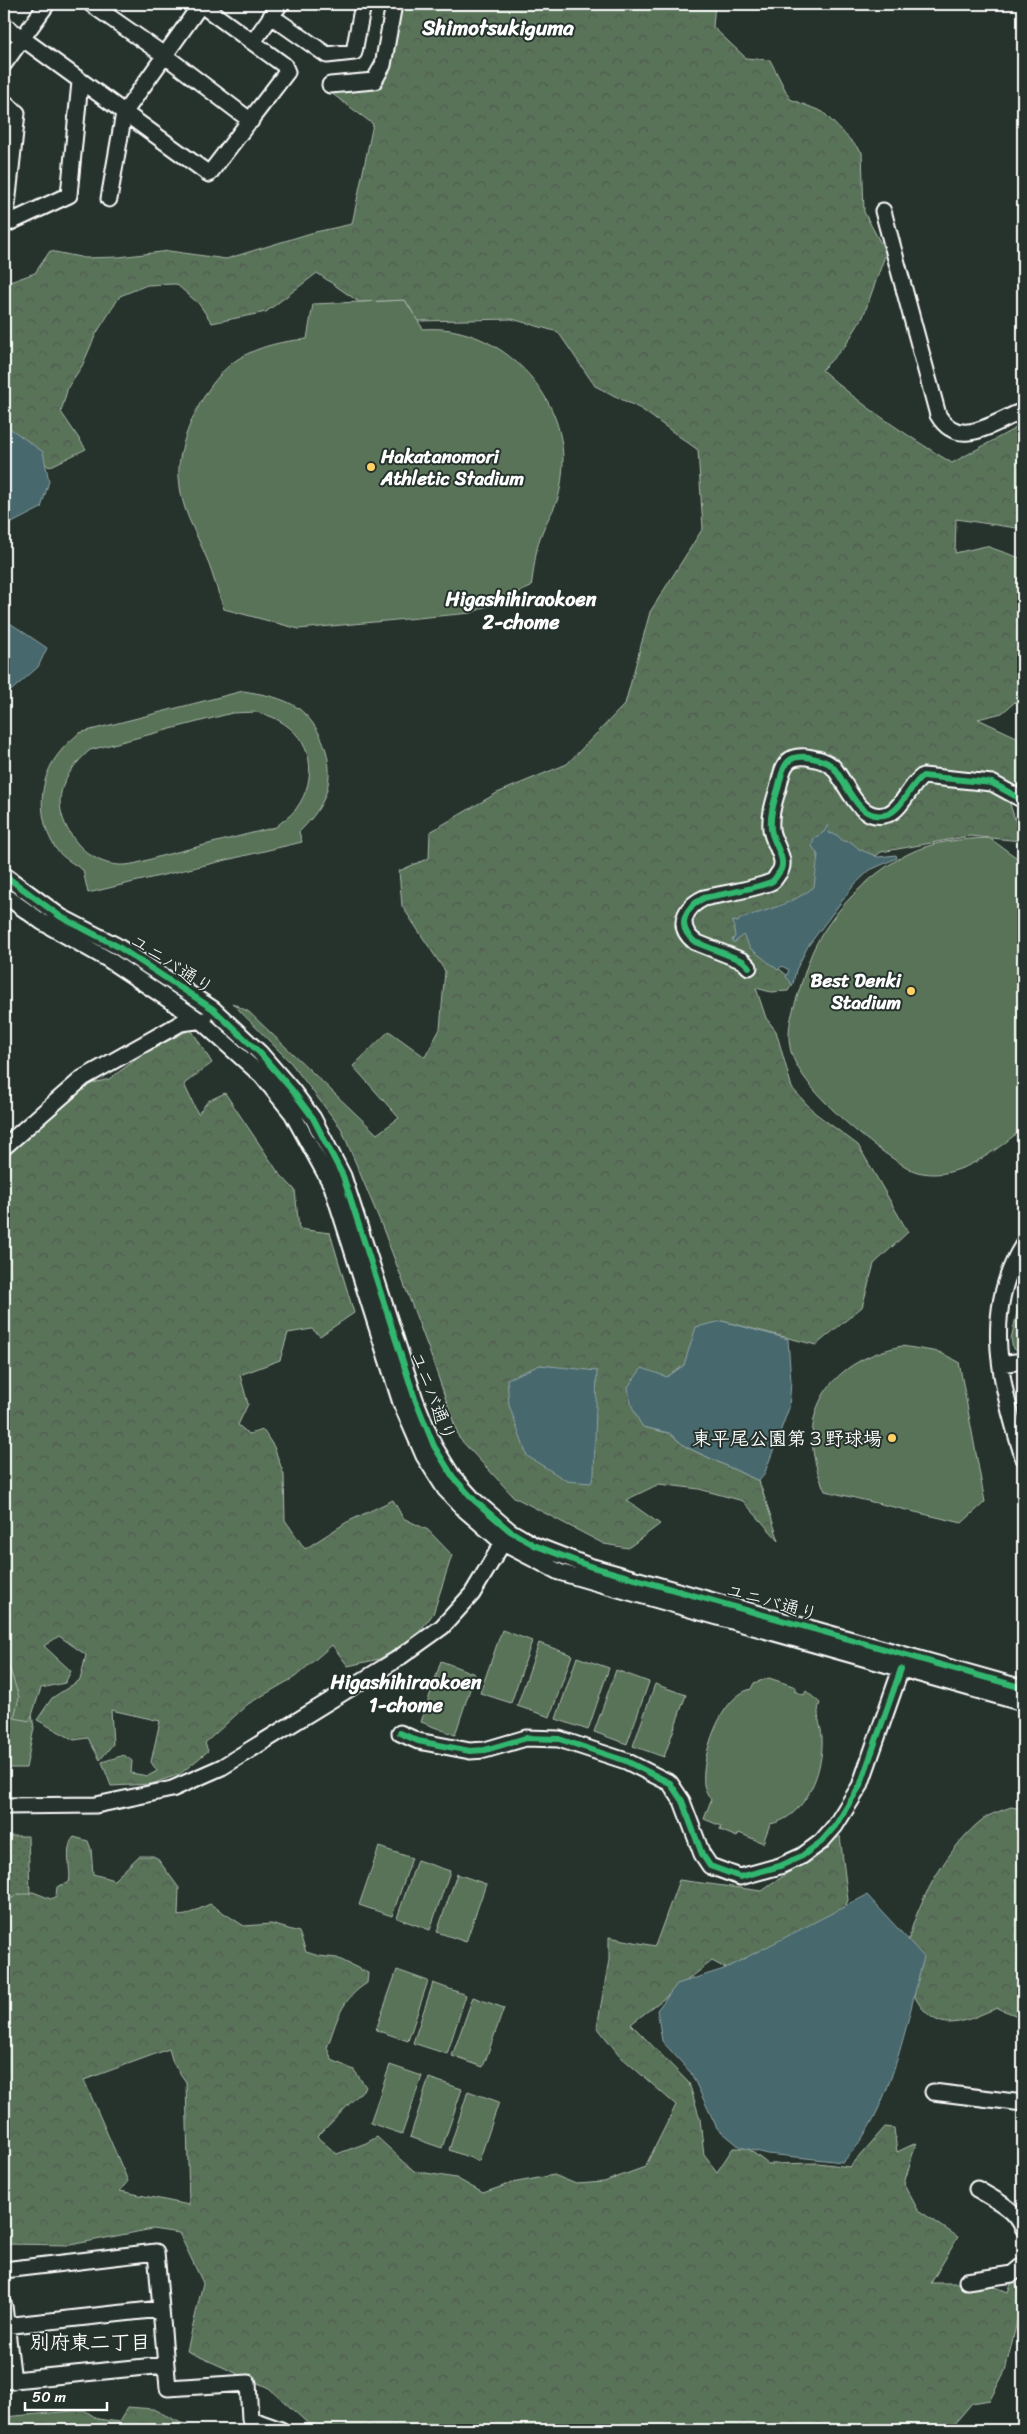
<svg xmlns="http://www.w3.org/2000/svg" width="1027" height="2434" font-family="Sriracha,'Klee One',sans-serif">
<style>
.green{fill:#597359;stroke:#acb9ac;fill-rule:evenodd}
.forest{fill:url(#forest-crowns);stroke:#acb9ac;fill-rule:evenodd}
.park{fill:url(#park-dots);stroke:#acb9ac}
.water{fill:#47676d;stroke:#91a4a7}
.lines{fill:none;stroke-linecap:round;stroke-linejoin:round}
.minor-casing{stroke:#fff;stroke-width:19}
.minor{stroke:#26332d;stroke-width:15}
.cycleway-casing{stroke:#26332d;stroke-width:9}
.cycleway{stroke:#33b770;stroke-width:6}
.poi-dot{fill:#ffd166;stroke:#26332d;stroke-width:2}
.labels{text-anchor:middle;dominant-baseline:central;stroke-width:4;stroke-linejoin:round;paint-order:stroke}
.poi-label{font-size:19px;font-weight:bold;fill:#fff;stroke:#26332d;text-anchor:end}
.street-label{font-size:19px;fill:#fff;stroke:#26332d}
.neighbourhood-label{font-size:20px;font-weight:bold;fill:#fff;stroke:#26332d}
.quarter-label{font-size:21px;font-weight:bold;fill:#fff;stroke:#26332d}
</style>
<defs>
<pattern id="forest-crowns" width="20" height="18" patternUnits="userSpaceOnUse" patternTransform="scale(1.25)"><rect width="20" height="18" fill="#597359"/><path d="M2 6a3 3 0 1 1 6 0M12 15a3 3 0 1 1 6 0" fill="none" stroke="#515a51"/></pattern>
<pattern id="park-dots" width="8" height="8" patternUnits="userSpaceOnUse" patternTransform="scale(1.25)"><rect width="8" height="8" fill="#597359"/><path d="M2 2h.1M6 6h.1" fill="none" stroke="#515a51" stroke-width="1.8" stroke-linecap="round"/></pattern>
</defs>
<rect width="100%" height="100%" fill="#26332d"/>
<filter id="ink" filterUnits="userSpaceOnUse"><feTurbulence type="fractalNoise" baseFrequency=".02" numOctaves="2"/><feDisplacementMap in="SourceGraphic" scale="10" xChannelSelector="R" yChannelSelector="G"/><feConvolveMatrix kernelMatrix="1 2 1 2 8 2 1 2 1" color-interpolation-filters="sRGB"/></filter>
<g filter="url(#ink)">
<path class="green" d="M 405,300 L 423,329 C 495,323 562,388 563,459 C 563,471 561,490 557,501 C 553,512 545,523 541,535 C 535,551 534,570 531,587 L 471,613 L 299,629 L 224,609 C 218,593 213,575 207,559 C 195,529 181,511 179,477 C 176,441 207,378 238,359 C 259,346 283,341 307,339 L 313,304 Z
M 243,691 C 262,694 282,697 298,708 C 324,728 337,768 324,798 C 318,812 309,822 299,832 L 302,842 L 88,893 L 83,870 C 74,864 63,858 56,849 C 37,820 37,779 60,752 C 65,745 73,739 79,733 ZM 256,712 C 263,714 272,716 278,720 C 313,739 319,777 296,809 C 291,816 282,821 276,827 C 240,836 205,845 169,854 C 155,857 139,864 125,865 C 94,867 69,841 62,815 C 54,788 72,766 90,750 L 232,713 Z
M 989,838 L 1023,862 L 1023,1128 C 1001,1147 966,1174 934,1174 C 928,1174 918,1173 912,1170 C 877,1152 796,1087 790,1047 C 786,1027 794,1007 800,988 C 805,972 810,954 819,939 C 839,905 873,871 908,854 C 933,841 962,839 989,838 Z
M 1023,1286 L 1023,1353 L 1013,1349 L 1011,1339 Z
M 902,1346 L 939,1352 L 959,1362 L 985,1502 L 962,1523 L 825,1491 C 792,1417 825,1362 902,1346 Z
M 502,1630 L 532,1641 L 511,1703 L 480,1693 Z
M 539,1643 L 572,1655 L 550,1717 L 517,1706 Z
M 4,1647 L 28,1688 L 34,1728 L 26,1768 L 4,1768 Z
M 577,1657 L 609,1668 L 588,1730 L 556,1719 Z
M 441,1661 L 475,1674 L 455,1735 L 421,1722 Z
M 616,1670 L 649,1682 L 627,1744 L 594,1732 Z
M 769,1678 L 796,1687 L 794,1691 L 804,1695 L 806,1691 L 820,1703 C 815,1715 821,1724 822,1737 C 824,1770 806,1818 770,1824 L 763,1843 L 739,1833 L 737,1837 L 720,1830 L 721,1826 L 704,1819 L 711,1800 C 708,1795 705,1790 704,1785 C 701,1757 720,1696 751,1689 L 754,1683 Z
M 655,1684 L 686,1695 L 664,1757 L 633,1746 Z
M 379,1847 L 412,1858 L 392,1916 L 359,1905 Z
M 417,1860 L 450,1871 L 430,1930 L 397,1918 Z
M 457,1874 L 486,1884 L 466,1942 L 437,1932 Z
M 397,1970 L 428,1981 L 408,2041 L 376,2030 Z
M 433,1983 L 466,1995 L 447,2054 L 413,2043 Z
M 473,1997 L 504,2008 L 483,2067 L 452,2056 Z
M 390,2065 L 422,2076 L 402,2134 L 370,2123 Z
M 429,2078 L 462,2089 L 442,2148 L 410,2137 Z
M 468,2091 L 499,2102 L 479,2161 L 449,2150 Z"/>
<path class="forest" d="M 399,4 L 715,4 L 713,27 L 746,58 L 770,60 L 790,99 L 823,112 L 862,152 L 864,212 L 886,253 L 863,317 L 845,346 L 822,370 C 862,406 906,435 952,463 L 1023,424 L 1020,480 L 1023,482 L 1023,529 L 956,519 L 955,553 L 986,546 L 1023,559 L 1022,696 L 1002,713 L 978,719 L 1023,740 L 1023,805 L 1009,801 L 1022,841 L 970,836 L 881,852 L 871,860 L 821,881 L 756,950 L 794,981 L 788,991 L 771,992 L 756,988 L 766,1018 L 776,1031 L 792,1088 L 815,1113 L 858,1145 L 908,1232 L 874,1264 L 862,1307 L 816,1345 L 722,1321 L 684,1365 L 667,1377 L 643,1427 L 669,1433 L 686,1447 L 759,1481 L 779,1541 L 743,1501 L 699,1489 L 659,1484 L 626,1500 L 660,1524 L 628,1548 L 604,1544 L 514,1497 L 459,1438 L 429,1350 L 380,1221 L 341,1128 L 291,1063 L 232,1003 L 249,1012 L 377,1134 L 399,1118 L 353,1066 L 389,1031 L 425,1057 L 440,1029 L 445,971 L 402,906 L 399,871 L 429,858 L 430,832 L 497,793 L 567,764 L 625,704 L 650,612 L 703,528 L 698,450 L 641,409 L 595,386 L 558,332 L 512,319 L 418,321 L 405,300 L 359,302 L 317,273 L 266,312 L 212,323 L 199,304 L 176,284 L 147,285 L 120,296 L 96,334 L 82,366 L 68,387 L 61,412 L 86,449 L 49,467 L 16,438 L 4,435 L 4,284 L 35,273 L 50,251 L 85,258 L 119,257 L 169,251 L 226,259 L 311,233 L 352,224 L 373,124 L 327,90 L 374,85 L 386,77 ZM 540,1365 L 556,1367 L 527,1456 Z
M 191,1029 L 212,1063 L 184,1084 L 198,1114 L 208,1101 L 225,1093 L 278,1172 L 295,1190 L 299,1229 L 330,1233 L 354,1313 L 320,1336 L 312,1329 L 288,1333 L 280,1360 L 240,1375 L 248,1404 L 238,1425 L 249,1434 L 263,1430 L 274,1447 L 284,1475 L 285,1520 L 305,1549 L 347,1522 L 393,1500 L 403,1518 L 428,1530 L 452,1555 L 433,1614 L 419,1632 L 406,1643 L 379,1659 L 348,1666 L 332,1645 L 295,1677 L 248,1704 L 205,1743 L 208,1751 L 180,1774 L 151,1784 L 111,1786 L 102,1762 L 124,1755 L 132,1761 L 131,1773 L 148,1776 L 157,1771 L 151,1762 L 160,1721 L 111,1710 L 113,1744 L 100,1760 L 88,1738 L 74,1740 L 37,1720 L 52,1698 L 80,1680 L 86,1655 L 59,1636 L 44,1646 L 71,1671 L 65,1683 L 41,1688 L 30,1721 L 14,1718 L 19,1697 L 4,1651 L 4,1150 L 82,1086 L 109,1079 L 148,1051 Z
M 1011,1807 L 1023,1809 L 1023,2018 L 997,2008 C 981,2014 964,2024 946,2023 C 932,2021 921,2009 915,1997 C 912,1990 907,1983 906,1976 C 898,1929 948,1843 986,1817 C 994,1813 1003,1810 1011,1807 Z
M 840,1836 L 848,1900 L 823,1961 L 765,1989 L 712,1961 L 631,2024 L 689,2083 L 700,2119 L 704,2155 L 717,2172 L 733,2148 L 747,2148 L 768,2164 L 818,2163 L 850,2167 L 885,2127 L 894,2128 L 897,2152 L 916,2143 L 904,2184 L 918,2210 L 958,2237 L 931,2283 L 986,2283 L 1008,2292 L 1013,2278 L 1023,2297 L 1005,2371 L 990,2400 L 972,2403 L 949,2430 L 315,2430 L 269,2388 L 187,2351 L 203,2283 L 179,2233 L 152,2229 L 70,2245 L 4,2244 L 4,1896 L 33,1892 L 51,1899 L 56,1896 L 57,1887 C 61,1884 65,1885 68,1883 C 74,1878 62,1849 74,1837 L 88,1841 L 91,1849 L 93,1874 L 114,1880 L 139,1856 L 153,1856 L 157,1858 L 179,1888 L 178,1916 L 186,1915 L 210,1904 L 244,1926 L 271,1924 L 299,1932 L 306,1952 L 319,1956 L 337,1958 L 368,1973 L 367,1983 C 340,2000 337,2021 327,2048 L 332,2060 L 354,2070 L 366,2087 L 317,2137 L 337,2154 L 366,2143 L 377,2137 L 414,2171 L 456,2178 L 483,2193 L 512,2183 L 554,2175 L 576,2184 L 604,2182 L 645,2167 L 676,2105 L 620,2056 L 597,2027 L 609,1960 L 609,1937 L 655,1946 L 679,1880 L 762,1891 ZM 169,2049 L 173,2063 L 186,2082 L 189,2205 L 120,2191 L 128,2181 L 84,2080 Z
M 128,2407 L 153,2409 L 195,2430 L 136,2430 L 129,2428 L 111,2430 L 4,2430 L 4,2417 L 84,2410 L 98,2419 L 119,2422 Z"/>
<path class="park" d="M 4,1836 L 28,1836 L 30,1894 L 19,1894 L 4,1903 Z"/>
<path class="water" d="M 4,424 L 43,452 L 49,481 L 41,508 L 4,527 Z
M 4,619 L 47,648 L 38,667 L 4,697 Z
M 828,825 L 829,833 L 837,835 L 843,841 L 851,842 L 859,849 L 878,857 L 896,855 L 897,858 L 870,870 L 854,885 L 808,946 L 796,970 L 792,987 L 790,981 L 786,977 L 789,970 L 782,966 L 778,970 L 750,948 L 743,935 L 734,943 L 732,940 L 735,937 L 733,921 L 738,922 L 741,918 C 766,911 794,903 814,887 L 818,855 L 812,846 L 814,838 L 824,832 Z
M 722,1321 L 788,1339 L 791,1382 L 789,1408 L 764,1475 L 759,1481 L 686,1447 L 669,1433 L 643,1427 C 634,1414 630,1403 628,1387 L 642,1368 L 667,1377 L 684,1365 L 696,1327 Z
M 540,1365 L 597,1371 L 594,1475 L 591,1483 L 567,1481 L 527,1456 L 509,1405 L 507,1379 Z
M 867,1895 L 924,1957 C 906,2023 892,2112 843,2162 L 768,2154 L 740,2147 L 717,2128 L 691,2073 L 662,2041 L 657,2010 L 677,1984 L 724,1969 Z"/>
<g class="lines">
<g class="minor-casing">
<path id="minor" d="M 91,4 L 164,55 L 251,121
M 271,16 L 327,55 L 354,52 L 363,4
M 4,25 L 209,174 L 287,72 L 284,65 L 200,4
M 253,42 L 280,4
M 4,64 L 47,4
M 330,85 L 374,81 L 383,65 L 394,4
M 4,102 L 17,113 L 5,224
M 109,199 L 124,113 L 201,4
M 883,211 L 938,415 C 959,451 995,421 1023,411
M 4,225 L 69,195 L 80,82
M 4,875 L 61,917 L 117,946 L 213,1009 L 260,1053 L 292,1090 L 313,1118 L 343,1176 L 415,1399 L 434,1446 L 453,1477 L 475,1501 L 510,1531 L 534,1545 L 589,1566 L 1023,1688
M 4,895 L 42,922 L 109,960 L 202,1022 L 262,1076 L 292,1113 L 332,1186 L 401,1403 L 424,1456 L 445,1489 L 465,1510 L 503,1543 L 559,1572 L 590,1581 L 1023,1703
M 749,967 L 743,961 L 695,942 C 675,926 685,907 704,898 C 726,893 751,890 771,882 C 774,881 776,877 778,874 C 790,861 772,843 771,829 C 770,815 773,805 777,792 C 780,784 781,769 787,763 C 791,757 801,756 807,757 C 816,759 825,760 832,766 C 847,781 857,824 888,814 C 902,809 910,785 923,776 L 992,783 L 1023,800
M 4,1147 L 83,1078 L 181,1023 L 204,1020
M 1023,1245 C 981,1312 1001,1386 1023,1457
M 1001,1364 L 1023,1361
M 400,1733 L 418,1741 L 470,1751 L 485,1750 L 526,1738 L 559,1739 L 626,1761 L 670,1783 L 682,1801 L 702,1854 L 710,1866 L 740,1877 L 780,1866 L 802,1856 L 821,1842 L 835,1826 L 860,1786 L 901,1669
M 4,1806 L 96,1805 L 172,1789 L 222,1767 L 396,1660 L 442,1627 L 472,1594 L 508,1534
M 933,2092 L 1023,2103
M 977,2189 C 994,2199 1016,2209 1023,2228
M 4,2270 L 156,2252 L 168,2388 L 248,2383 L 250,2419 L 281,2430
M 967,2281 L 1012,2274 L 1023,2265
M 4,2306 L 13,2381
M 4,2326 L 160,2309
M 4,2381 L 165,2365"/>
</g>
<use href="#minor" class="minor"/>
<g class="cycleway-casing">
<path id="cycleway" d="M 4,875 L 61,917 L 117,946 L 213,1009 L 260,1053 L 292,1090 L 313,1118 L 343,1176 L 415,1399 L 434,1446 L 453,1477 L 475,1501 L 510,1531 L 534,1545 L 589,1566 L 1023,1688
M 749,967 L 743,961 L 695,942 C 675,926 685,907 704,898 C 726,893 751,890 771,882 C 774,881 776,877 778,874 C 790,861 772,843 771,829 C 770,815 773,805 777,792 C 780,784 781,769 787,763 C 791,757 801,756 807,757 C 816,759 825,760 832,766 C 847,781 857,824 888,814 C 902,809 910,785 923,776 L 992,783 L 1023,800
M 400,1733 L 418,1741 L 470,1751 L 485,1750 L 526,1738 L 559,1739 L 626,1761 L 670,1783 L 682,1801 L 702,1854 L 710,1866 L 740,1877 L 780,1866 L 802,1856 L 821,1842 L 835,1826 L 860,1786 L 901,1669"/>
</g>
<use href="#cycleway" class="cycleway"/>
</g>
</g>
<g class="poi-dot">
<circle cx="371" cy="467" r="5"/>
<circle cx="911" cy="991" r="5"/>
<circle cx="892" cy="1438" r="5"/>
</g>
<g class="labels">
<g class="poi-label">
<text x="381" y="456" text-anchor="start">Hakatanomori<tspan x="381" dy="22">Athletic Stadium</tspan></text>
<text x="901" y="980">Best Denki<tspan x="901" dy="22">Stadium</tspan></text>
<text x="882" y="1438">東平尾公園第３野球場</text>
</g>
<g class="street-label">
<text transform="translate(172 964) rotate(33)">ユニバ通り</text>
<text transform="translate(433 1396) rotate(69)">ユニバ通り</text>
<text transform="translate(772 1602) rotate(16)">ユニバ通り</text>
</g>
<g class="neighbourhood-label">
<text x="521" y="599">Higashihiraokoen<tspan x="521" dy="23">2-chome</tspan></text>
<text x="406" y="1682">Higashihiraokoen<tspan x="406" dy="23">1-chome</tspan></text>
<text x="90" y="2342">別府東二丁目</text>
</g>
<g class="quarter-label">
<text x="498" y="28">Shimotsukiguma</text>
</g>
</g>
<rect width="1027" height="2434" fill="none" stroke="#26332d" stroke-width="20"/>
<rect x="10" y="10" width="1007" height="2414" fill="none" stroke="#fff" stroke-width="2" filter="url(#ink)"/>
<path d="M25 2402v8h82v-8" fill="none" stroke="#ffffff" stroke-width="2.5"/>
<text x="32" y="2402" font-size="15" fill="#ffffff" stroke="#26332d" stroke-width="4" paint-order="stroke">50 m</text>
</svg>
